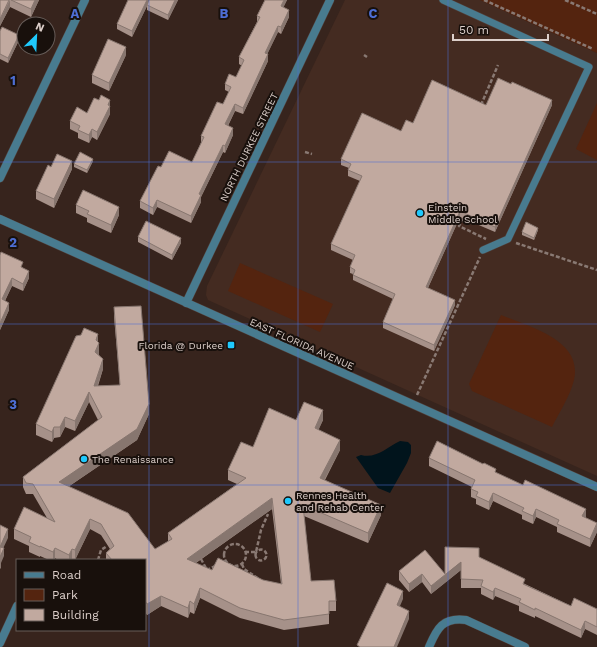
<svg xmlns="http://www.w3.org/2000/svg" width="597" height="647" font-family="'Work Sans',sans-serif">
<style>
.built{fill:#442b21}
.green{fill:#54240f}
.water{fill:#01141c}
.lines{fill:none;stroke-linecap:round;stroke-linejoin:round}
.lane-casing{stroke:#513f39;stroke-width:8}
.street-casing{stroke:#513f39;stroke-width:9}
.path{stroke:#897973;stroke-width:2.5;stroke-dasharray:4 2;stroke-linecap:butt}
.lane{stroke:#487b8f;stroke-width:7}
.street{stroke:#487b8f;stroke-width:8}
.wall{fill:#a69189;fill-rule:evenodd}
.shaded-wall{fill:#87766f}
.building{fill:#c1a99f;stroke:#87766f;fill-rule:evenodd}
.grid{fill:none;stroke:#4d6ed4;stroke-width:1;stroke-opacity:0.55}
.poi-dot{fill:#1fc9fd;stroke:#18100c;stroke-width:1.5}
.labels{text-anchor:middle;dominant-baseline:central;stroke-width:4;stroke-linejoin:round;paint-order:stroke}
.street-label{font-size:10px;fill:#dccfca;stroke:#18100c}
.poi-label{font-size:10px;fill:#dccfca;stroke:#18100c;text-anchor:start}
.grid-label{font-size:13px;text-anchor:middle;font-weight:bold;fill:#4d6ed4;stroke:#18100c;stroke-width:4;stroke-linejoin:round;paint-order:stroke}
</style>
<rect width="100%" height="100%" fill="#37241d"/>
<path class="built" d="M 345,0 L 480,0 L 597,53 L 597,476 L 208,300 L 206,295 L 207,286 Z"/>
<path class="green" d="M 480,0 L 597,0 L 597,53 Z
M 597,103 L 597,160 L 576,149 Z
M 240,263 L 333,304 L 320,332 L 228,291 Z
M 501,315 C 530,327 583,340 574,380 C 570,396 559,413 552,427 L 472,391 L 469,384 Z"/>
<path class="water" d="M 400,441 L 408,442 L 411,445 L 411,453 L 407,463 L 390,493 L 378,488 L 356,457 L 361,455 C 376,459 386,448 400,441 Z"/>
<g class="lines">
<g class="lane-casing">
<path id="lane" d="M 443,0 L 589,67 L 508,239 L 483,250"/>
</g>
<g class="street-casing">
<path id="street" d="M 0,178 L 85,0
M 0,219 L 597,487
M 186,303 L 330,0
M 0,643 L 17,606
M 429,647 C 437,628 443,617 466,620 L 525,647"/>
</g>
<path class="path" d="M 484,0 L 593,49
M 565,0 L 597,14
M 364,55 L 367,57
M 481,105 L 498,65
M 305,152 L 312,154
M 463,218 L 459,226 L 486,239
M 516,243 L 597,270
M 417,395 L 480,257
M224 555a11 11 0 1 1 22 0a11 11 0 1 1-22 0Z
M255.5 555a5.5 5.5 0 1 1 11 0a5.5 5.5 0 1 1-11 0Z
M 245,552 L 256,552 L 261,530 L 268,514
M 201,559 L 207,570 L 217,565
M 98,560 L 101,550 L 107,546
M 242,564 L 244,569 L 259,579"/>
<use href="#lane" class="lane"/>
<use href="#street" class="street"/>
</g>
<path class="wall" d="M 0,0 L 39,0 L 31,17 L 10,7 L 0,26 Z
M 148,0 L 148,3 L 178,0 L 168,20 L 147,10 L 147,6 L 132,37 L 117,29 L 117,24 Z
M 265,0 L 287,0 L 283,7 L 289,17 L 281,34 L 278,32 L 267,54 L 268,61 L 243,114 L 235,111 L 228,126 L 233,135 L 225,153 L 223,152 L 201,197 L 201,202 L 191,223 L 157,207 L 153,215 L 140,208 L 140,201 L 161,167 L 192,162 L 201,143 L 201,136 L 223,104 L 229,92 L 225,90 L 225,84 L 236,77 L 242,66 L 239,64 L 239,57 L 257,22 L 257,16 Z
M 0,31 L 19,40 L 8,63 L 0,59 Z
M 126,55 L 109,91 L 92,83 L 92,75 Z
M 486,105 L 552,105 L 495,232 L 460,217 L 428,288 L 455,305 L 434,351 L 383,328 L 383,322 L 393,299 L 353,280 L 353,274 L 350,273 L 350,267 L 353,260 L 331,250 L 331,244 L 360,181 L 348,176 L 348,170 L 349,168 L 341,165 L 341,159 L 401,131 L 413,123 Z
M 110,108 L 110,114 L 97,140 L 92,137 L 89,143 L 78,138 L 78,133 L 70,129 L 70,121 L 87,113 Z
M 93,161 L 87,173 L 74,167 L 74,164 Z
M 51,167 L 72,169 L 54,208 L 36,199 L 36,191 Z
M 76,205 L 119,215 L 111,233 L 87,222 L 87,218 L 76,213 Z
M 538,230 L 534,240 L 522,235 L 522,232 Z
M 138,237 L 181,243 L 172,260 L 138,242 Z
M 0,255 L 23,268 L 29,278 L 23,291 L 12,286 L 5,301 L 9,310 L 0,330 Z
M 114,307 L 149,414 L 137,440 L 68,487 L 155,549 L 168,542 L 168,533 L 237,484 L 228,480 L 228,470 L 253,447 L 296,420 L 323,420 L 318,430 L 340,450 L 325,480 L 381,515 L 368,543 L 304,516 L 311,581 L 336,601 L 336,611 L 329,611 L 329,624 L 284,630 L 240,618 L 200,598 L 194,614 L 190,612 L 188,618 L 161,606 L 147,615 L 145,612 L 145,560 L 106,560 L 106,553 L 110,549 L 101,535 L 90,529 L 75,560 L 72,559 L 72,560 L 58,560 L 55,558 L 54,560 L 49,560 L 40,556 L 40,557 L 29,552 L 29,546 L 14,539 L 14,529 L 47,518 L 33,494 L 26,494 L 23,487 L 23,477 L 98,420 L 89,402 L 75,431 L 65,427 L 60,437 L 54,438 L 52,442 L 36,435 L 36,424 L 98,342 L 99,354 L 99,355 L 103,369 L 98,386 L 120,385 L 114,317 ZM 272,509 L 281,584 L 212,570 L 196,563 Z
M 429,458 L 496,473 L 586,517 L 585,518 L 597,523 L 597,532 L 590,547 L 557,532 L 557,527 L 536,517 L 533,524 L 522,519 L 522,515 L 493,501 L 489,510 L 476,504 L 476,499 L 471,497 L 471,489 L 472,487 L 429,466 Z
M 479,557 L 525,584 L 571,606 L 597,609 L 597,635 L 585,629 L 581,638 L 535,616 L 535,618 L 519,611 L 519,606 L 495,596 L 493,600 L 481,594 L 481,588 L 461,588 L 461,570 L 431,594 L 422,582 L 409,592 L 399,580 L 399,571 L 445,574 Z"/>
<path class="shaded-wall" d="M 10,0 L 10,7 L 0,26 L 0,19 Z
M 35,0 L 39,0 L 31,17 L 31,9 Z
M 147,0 L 148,0 L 148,4 L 147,5 L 147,6 L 132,37 L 132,31 Z
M 175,0 L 178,0 L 168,20 L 168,15 Z
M 284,0 L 287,0 L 281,13 L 281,6 Z
M 289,10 L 289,17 L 281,34 L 281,27 Z
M 278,26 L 278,32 L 265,59 L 265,53 Z
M 19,35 L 19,40 L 8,63 L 8,58 Z
M 126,47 L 126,55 L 109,91 L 109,83 Z
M 268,54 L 268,61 L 243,114 L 243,108 Z
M 110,100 L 110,114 L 97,140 L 97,132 Z
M 552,100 L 552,105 L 495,232 L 495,227 Z
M 235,104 L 235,111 L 225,131 L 225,124 Z
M 233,128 L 233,135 L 225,153 L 225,146 Z
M 92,129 L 92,137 L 89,143 L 89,135 Z
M 223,145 L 223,152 L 201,197 L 201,202 L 191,223 L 191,216 L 199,194 Z
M 93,159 L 93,161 L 87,173 L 87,170 Z
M 72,161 L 72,169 L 54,208 L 54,199 Z
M 157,200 L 157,207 L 153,215 L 153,208 Z
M 119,207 L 119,215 L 111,233 L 111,225 Z
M 460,211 L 460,217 L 426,292 L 426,287 Z
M 538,228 L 538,230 L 534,240 L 534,238 Z
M 181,238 L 181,243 L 172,260 L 172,255 Z
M 29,271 L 29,278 L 23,291 L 23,284 Z
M 12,278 L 12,286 L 2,306 L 2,299 Z
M 455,300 L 455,305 L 434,351 L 434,345 Z
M 9,303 L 9,310 L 0,330 L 0,323 Z
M 98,334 L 98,345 L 96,340 Z
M 99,343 L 99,354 L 95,363 L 95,352 Z
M 103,359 L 103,369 L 94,396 L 94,386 Z
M 89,392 L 89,402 L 75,431 L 75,421 Z
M 149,404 L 149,414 L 137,440 L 59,493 L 59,482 Z
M 323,410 L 323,420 L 315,438 L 315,428 Z
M 65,417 L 65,427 L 60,437 L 60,427 Z
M 54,427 L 54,438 L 52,442 L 52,432 Z
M 340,440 L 340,450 L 320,488 L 320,478 Z
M 493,493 L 493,501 L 489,510 L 489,502 Z
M 272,498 L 272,509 L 187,569 L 187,559 Z
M 381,505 L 381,515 L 368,543 L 368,533 Z
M 536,509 L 536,517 L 533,524 L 533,516 Z
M 586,509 L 586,517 L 582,524 L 582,516 Z
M 90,519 L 90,529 L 75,560 L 75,550 Z
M 597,524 L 597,532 L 590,547 L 590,539 Z
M 8,529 L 8,538 L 0,555 L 0,547 Z
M 4,548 L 4,556 L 1,563 L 1,568 L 0,569 L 0,557 Z
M 55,548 L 55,558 L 54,560 L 53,560 L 53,552 Z
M 72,549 L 72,560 L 69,560 L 69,555 Z
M 461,562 L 461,570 L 431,594 L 431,586 Z
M 422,574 L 422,582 L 409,592 L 409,584 Z
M 200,588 L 200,598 L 194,614 L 194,604 Z
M 495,588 L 495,596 L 493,600 L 493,592 Z
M 403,591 L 403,599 L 397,613 L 397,605 Z
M 161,596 L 161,606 L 147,615 L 147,604 Z
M 190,601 L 190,612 L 188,618 L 188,608 Z
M 409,611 L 409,619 L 397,647 L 394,647 Z
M 585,621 L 585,629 L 581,638 L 581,630 Z"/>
<path class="building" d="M 0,0 L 9,0 L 0,19 Z
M 11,0 L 35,0 L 31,9 Z
M 128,0 L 147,0 L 132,31 L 117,24 Z
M 149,0 L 175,0 L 168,15 L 147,5 Z
M 265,0 L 284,0 L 281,6 L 289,10 L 281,27 L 278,26 L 265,53 L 268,54 L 243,108 L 235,104 L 225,124 L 233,128 L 225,146 L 223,145 L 199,194 L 201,195 L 191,216 L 157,200 L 153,208 L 140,201 L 158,166 L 161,167 L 169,151 L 192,162 L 204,137 L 201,136 L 217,102 L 223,104 L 231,87 L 225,84 L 229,74 L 236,77 L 244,60 L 239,57 L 260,17 L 257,16 Z
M 2,27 L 19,35 L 8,58 L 0,54 L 0,31 Z
M 108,39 L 126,47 L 109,83 L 92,75 Z
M 498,78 L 511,84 L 512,82 L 552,100 L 495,227 L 460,211 L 426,287 L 455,300 L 434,345 L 383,322 L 395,294 L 353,275 L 355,270 L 350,267 L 355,255 L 331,244 L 362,176 L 348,170 L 351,164 L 341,159 L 362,113 L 401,131 L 406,120 L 413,123 L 432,80 L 486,105 Z
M 101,95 L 110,100 L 108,105 L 110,106 L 97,132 L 92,129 L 89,135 L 78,130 L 80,126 L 70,121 L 77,107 L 87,113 L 94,98 L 99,100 Z
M 80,152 L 93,159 L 87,170 L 74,164 Z
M 57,154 L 72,161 L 54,199 L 36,191 L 48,165 L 51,167 Z
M 83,190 L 119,207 L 111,225 L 87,214 L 89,211 L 76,205 Z
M 146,221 L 181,238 L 172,255 L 138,237 Z
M 526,222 L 538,228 L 534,238 L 522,232 Z
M 1,252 L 23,262 L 21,267 L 29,271 L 23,284 L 12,278 L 2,299 L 9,303 L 0,323 L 0,255 Z
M 141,306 L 149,404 L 137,429 L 59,482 L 128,513 L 155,549 L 172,539 L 168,533 L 246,478 L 228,470 L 241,442 L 253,447 L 269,408 L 296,420 L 304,402 L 323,410 L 315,428 L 340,440 L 320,478 L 381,505 L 368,533 L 303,505 L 311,581 L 334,580 L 336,601 L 329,601 L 329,614 L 284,620 L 240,608 L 200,588 L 194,604 L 190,601 L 188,608 L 161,596 L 147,604 L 145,601 L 145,560 L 112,560 L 106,553 L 114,546 L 101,524 L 90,519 L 75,550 L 72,549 L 69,555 L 55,548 L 53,552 L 40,546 L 40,547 L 29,542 L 31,537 L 14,529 L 24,507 L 55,522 L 33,484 L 26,483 L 23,477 L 102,417 L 89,392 L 75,421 L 65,417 L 60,427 L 54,427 L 52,432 L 36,424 L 76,336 L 81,335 L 84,328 L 98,334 L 96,340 L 99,343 L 95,352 L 103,359 L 94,386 L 120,385 L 114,307 ZM 272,498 L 282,584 L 263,580 L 218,558 L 212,570 L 187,559 Z
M 437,441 L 483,464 L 484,463 L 496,469 L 495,472 L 523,485 L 525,480 L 586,509 L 582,516 L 597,523 L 590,539 L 557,524 L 559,520 L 536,509 L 533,516 L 522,511 L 524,508 L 493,493 L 489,502 L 476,496 L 478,492 L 471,489 L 475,480 L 429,458 Z
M 0,525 L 8,529 L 0,547 L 4,548 L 0,557 Z
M 445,547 L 479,548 L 479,557 L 525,579 L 523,584 L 571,606 L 574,598 L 597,609 L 597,627 L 585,621 L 581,630 L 535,608 L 535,610 L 519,602 L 521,599 L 495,588 L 493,592 L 481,586 L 483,580 L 461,579 L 461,562 L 431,586 L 422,574 L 409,584 L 399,571 L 425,550 L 445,574 Z
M 387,583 L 403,591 L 397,605 L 409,611 L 394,647 L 360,647 L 357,645 Z"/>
<path class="grid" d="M 149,0 L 149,647M 298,0 L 298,647M 448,0 L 448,647M 0,162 L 597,162M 0,324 L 597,324M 0,485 L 597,485"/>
<g class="poi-dot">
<circle cx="420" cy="213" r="4"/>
<rect x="227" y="341" width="8" height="8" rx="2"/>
<circle cx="84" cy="459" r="4"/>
<circle cx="288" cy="501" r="4"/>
</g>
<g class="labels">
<g class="street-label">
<text transform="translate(249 147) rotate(-64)">NORTH DURKEE STREET</text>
<text transform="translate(302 344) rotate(24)">EAST FLORIDA AVENUE</text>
</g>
<g class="poi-label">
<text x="428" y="207">Einstein<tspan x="428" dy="12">Middle School</tspan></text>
<text x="223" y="345" text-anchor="end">Florida @ Durkee</text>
<text x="92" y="459">The Renaissance</text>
<text x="296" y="495">Rennes Health<tspan x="296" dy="12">and Rehab Center</tspan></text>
</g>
</g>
<g class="grid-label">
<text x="75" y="18">A</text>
<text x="224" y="18">B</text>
<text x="373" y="18">C</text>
<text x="13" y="85">1</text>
<text x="13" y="247">2</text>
<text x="13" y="409">3</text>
</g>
<rect x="16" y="559" width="130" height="72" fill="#18100c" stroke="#665c58"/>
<rect x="24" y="572" width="20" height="6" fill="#487b8f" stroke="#665c58"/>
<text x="52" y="579" font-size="12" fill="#dccfca">Road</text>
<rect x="24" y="589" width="20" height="12" fill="#54240f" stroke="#665c58"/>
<text x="52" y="599" font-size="12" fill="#dccfca">Park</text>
<rect x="24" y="609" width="20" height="12" fill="#c1a99f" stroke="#665c58"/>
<text x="52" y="619" font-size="12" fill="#dccfca">Building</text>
<g transform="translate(36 36) rotate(24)"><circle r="19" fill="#18100c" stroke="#665c58"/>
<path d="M0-3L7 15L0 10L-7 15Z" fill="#1fc9fd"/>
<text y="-6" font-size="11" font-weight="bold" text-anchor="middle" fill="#dccfca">N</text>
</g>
<path d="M453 34v6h95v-6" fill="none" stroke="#dccfca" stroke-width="2"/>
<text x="459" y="34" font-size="12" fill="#dccfca" stroke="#18100c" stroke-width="3" paint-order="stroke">50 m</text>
</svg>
